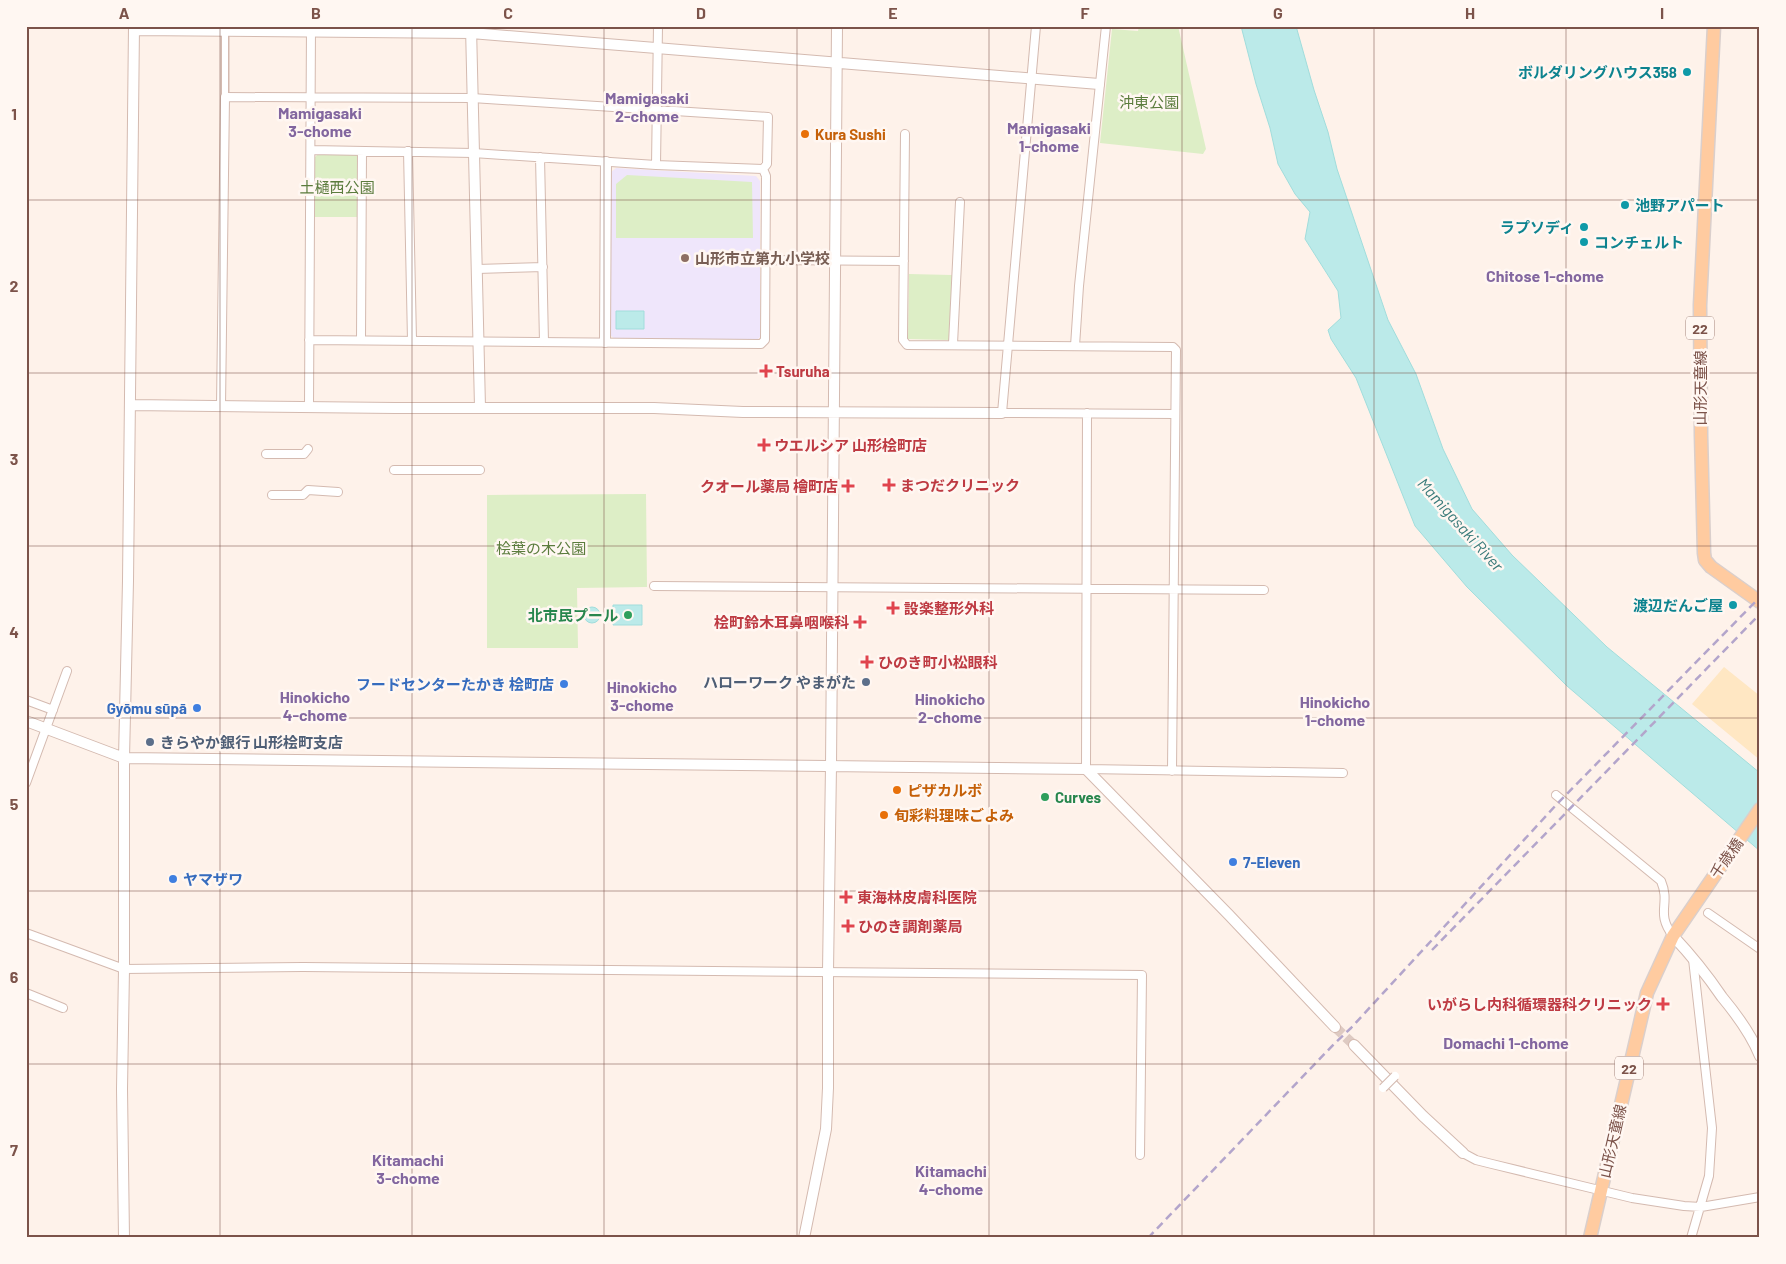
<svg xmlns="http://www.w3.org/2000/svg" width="1786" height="1264" font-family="Barlow,'Noto Sans JP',sans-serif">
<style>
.education{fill:#efe6fb}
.green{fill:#ddeec6}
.sand{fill:#ffe7c3}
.water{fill:#bbeae9;stroke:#a1dddc}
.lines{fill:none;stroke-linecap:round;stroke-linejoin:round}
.tertiary-tunnel{stroke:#decac2;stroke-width:10;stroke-dasharray:10 5;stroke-linecap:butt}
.pedestrian-casing{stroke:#d4bab0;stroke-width:9}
.minor-casing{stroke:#d4bab0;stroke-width:10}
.tertiary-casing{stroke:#d4bab0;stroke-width:12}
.primary-casing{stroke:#dacfcc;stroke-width:15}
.pedestrian{stroke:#fff;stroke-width:6}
.minor{stroke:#fff;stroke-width:8}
.tertiary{stroke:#fff;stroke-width:10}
.primary{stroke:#ffcba0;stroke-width:12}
.rail{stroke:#b3a5cb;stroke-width:2.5;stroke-dasharray:8 5;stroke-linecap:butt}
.minor-bridge-casing{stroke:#d4bab0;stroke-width:10;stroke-linecap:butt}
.minor-bridge{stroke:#fff;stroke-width:8}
.grid{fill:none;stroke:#7c534a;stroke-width:1;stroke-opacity:0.55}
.culture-dot{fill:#0f9aa8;stroke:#fff7f2;stroke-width:2}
.food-dot{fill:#e8710a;stroke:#fff7f2;stroke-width:2}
.education-dot{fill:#8d6e63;stroke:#fff7f2;stroke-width:2}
.health-dot{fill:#e0444e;stroke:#fff7f2;stroke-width:2}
.leisure-dot{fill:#2e9e5b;stroke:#fff7f2;stroke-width:2}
.service-dot{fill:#5c6f8a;stroke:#fff7f2;stroke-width:2}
.shop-dot{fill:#3f7fe0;stroke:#fff7f2;stroke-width:2}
.labels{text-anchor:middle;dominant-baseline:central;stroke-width:5;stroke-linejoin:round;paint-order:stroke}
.shield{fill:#fff7f2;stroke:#a3847c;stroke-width:1}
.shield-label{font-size:14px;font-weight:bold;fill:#7c534a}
.culture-label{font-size:15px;font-weight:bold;fill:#0d838f;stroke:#fff7f2;text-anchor:end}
.park-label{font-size:15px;fill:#5b7c3d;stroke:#fff7f2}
.food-label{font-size:15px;font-weight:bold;fill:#c56008;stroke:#fff7f2;text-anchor:start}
.education-label{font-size:15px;font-weight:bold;fill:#785e54;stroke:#fff7f2;text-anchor:start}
.health-label{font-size:15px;font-weight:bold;fill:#be3a42;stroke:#fff7f2;text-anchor:start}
.street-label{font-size:15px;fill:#7c534a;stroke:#fff7f2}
.leisure-label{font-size:15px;font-weight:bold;fill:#27864d;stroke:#fff7f2;text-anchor:end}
.service-label{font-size:15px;font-weight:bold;fill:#4e5e75;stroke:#fff7f2;text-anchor:end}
.shop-label{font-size:15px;font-weight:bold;fill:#366cbe;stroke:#fff7f2;text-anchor:end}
.neighbourhood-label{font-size:16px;font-weight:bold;fill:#82669f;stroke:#fff7f2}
.water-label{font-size:16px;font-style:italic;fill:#387a79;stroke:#fff7f2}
.neatline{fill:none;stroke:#7c534a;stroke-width:2}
.grid-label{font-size:16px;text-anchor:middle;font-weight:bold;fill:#7c534a}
</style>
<rect width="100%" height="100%" fill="#fef2ea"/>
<path class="education" d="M 616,168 L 756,176 L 760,181 L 760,337 L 755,342 L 615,339 L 610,335 L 609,174 Z"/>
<path class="green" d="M 1139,26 L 1178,26 L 1206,149 L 1203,154 L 1100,143 L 1112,29 L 1138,31 Z
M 320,152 L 358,152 L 358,217 L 315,217 L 315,157 Z
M 627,175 L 752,182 L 753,238 L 616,238 L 616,184 Z
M 909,274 L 952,275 L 949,340 L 908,339 Z
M 646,494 L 647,587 L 577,588 L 578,648 L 487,648 L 487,495 Z"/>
<path class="sand" d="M 1724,667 L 1760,696 L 1760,760 L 1692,704 Z"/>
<path class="water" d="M 1241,26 L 1296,26 L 1314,90 L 1328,132 L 1337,169 L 1388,320 L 1416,374 L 1443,449 L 1472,509 L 1512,555 L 1607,647 L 1760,773 L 1760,851 L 1567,686 L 1467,587 L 1415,526 L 1356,378 L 1331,339 L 1328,330 L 1341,318 L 1338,291 L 1305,239 L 1310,212 L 1295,194 L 1278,164 L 1270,128 L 1256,84 Z
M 616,311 L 644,311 L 644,329 L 616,329 Z
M 613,605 L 642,605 L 642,625 L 613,625 Z
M584 615a8 8 0 1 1 16 0a8 8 0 1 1-16 0Z"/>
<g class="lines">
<path class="tertiary-tunnel" d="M 1335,1027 L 1354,1045"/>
<g class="pedestrian-casing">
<path id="pedestrian" d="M 225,97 L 225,27"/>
</g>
<g class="minor-casing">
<path id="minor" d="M 1036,26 L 1002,413 L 1175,414
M 905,134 L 903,340 L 907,345 L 1173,347 L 1176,350 L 1172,771
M 408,151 L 412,340
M 540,157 L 544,342
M 656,165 L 658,26
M 766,260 L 904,261
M 477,269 L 543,267
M 309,340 L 761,344 L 765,340 L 766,176 L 763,169 L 656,165 L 473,153 L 311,150
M 361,340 L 362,151
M 953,344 L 960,202
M 1075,346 L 1079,286 L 1106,26
M 221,406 L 225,97 L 472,98 L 768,117 L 767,164 L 763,169
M 309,407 L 311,26
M 1087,413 L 1086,769 L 1343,773
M 266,454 L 304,454 L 308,449
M 394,470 L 480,470
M 272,495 L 303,495 L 308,490 L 338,492
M 654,586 L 1264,590
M 26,700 L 53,710
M 26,783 L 67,671
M 1556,795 L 1661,881 C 1671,905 1655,912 1673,936
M 1708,913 L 1760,949
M 26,933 L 124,969 L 303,967 L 1142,975 L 1140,1155
M 26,993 L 63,1008
M 1463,1153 L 1476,1160 L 1492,1164 L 1632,1198 L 1684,1206 L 1701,1207 L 1760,1197
M 1691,1238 L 1709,1176 L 1712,1128 L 1693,959"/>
</g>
<g class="tertiary-casing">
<path id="tertiary" d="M 471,27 L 480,407
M 134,30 L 471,33 L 1099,84
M 605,342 L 606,162
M 130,405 L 395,408 L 654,408 L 743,412 L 1002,413
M 26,721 L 124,758 L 1086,769 L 1229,915 L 1335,1027
M 1673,936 C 1691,955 1707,975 1722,997 C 1737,1015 1751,1034 1760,1056
M 1354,1045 L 1423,1116 L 1463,1153
M 124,1238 L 122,1089 L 124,969 L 124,758 L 128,581 L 134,26
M 804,1238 L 826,1129 L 828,1088 L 828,971 L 831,766 L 837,26"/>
</g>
<g class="primary-casing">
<path id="primary" d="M 1714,26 L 1700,305 L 1701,435 L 1704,553 L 1705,560 L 1711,567 L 1760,602
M 1590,1238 L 1647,993 L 1673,936 L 1760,809"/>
</g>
<use href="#pedestrian" class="pedestrian"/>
<use href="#minor" class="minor"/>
<use href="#tertiary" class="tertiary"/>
<use href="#primary" class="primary"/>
<path class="rail" d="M 1432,950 L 1760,614
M 1148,1238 L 1334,1044 L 1351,1028 L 1557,804 L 1760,597"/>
<g class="minor-bridge-casing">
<path id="minor-bridge" d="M 1383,1088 L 1395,1076"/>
</g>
<use href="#minor-bridge" class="minor-bridge"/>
</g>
<path class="grid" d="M 220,26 L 220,1238M 412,26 L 412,1238M 604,26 L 604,1238M 797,26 L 797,1238M 989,26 L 989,1238M 1182,26 L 1182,1238M 1374,26 L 1374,1238M 1566,26 L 1566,1238M 26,200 L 1760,200M 26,373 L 1760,373M 26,546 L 1760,546M 26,718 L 1760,718M 26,891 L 1760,891M 26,1064 L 1760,1064"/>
<g class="culture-dot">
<circle cx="1687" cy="72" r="5"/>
<circle cx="1625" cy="205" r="5"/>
<circle cx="1584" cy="227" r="5"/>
<circle cx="1584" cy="242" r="5"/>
<circle cx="1733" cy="605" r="5"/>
</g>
<g class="food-dot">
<circle cx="805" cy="134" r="5"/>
<circle cx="897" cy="790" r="5"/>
<circle cx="884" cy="815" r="5"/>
</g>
<circle class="education-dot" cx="685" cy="258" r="5"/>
<g class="health-dot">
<path d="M763.5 363.5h5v5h5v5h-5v5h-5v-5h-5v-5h5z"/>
<path d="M761.5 437.5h5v5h5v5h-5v5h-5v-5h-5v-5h5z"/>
<path d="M886.5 477.5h5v5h5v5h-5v5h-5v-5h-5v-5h5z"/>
<path d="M845.5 478.5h5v5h5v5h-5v5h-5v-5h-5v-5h5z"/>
<path d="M890.5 600.5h5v5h5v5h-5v5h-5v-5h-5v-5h5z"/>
<path d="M857.5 614.5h5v5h5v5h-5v5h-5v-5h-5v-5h5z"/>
<path d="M864.5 654.5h5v5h5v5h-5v5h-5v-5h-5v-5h5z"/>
<path d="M843.5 889.5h5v5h5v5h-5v5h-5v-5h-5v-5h5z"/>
<path d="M845.5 918.5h5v5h5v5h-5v5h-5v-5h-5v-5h5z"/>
<path d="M1660.5 996.5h5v5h5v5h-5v5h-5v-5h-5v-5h5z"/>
</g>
<g class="leisure-dot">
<circle cx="628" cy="615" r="5"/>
<circle cx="1045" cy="797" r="5"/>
</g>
<g class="service-dot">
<circle cx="866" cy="682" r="5"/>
<circle cx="150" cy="742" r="5"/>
</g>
<g class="shop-dot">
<circle cx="564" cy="684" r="5"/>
<circle cx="197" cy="708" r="5"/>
<circle cx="1233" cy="862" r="5"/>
<circle cx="173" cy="879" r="5"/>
</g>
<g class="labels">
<g class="shield">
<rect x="1686" y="316.5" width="28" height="23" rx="4"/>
<rect x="1615" y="1056.5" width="28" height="23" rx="4"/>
</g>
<g class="shield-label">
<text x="1700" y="328">22</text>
<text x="1629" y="1068">22</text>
</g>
<g class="culture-label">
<text x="1677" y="72">ボルダリングハウス358</text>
<text x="1635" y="205" text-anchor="start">池野アパート</text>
<text x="1574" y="227">ラプソディ</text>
<text x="1594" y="242" text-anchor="start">コンチェルト</text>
<text x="1723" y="605">渡辺だんご屋</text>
</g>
<g class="park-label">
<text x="1149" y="102">沖東公園</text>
<text x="337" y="187">土樋西公園</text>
<text x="541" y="548">桧葉の木公園</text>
</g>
<g class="food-label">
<text x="815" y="134">Kura Sushi</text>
<text x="907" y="790">ピザカルボ</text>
<text x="894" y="815">旬彩料理味ごよみ</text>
</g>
<g class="education-label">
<text x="695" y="258">山形市立第九小学校</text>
</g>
<g class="health-label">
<text x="776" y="371">Tsuruha</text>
<text x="774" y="445">ウエルシア 山形桧町店</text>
<text x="900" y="485">まつだクリニック</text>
<text x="838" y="486" text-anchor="end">クオール薬局 檜町店</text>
<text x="904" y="608">設楽整形外科</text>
<text x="849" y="622" text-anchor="end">桧町鈴木耳鼻咽喉科</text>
<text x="878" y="662">ひのき町小松眼科</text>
<text x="857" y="897">東海林皮膚科医院</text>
<text x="858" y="926">ひのき調剤薬局</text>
<text x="1652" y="1004" text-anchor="end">いがらし内科循環器科クリニック</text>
</g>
<g class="street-label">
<text transform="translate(1700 388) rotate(-90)">山形天童線</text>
<text transform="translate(1726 858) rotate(-55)">千歳橋</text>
<text transform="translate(1612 1141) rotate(-77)">山形天童線</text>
</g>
<g class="leisure-label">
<text x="618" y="615">北市民プール</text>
<text x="1055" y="797" text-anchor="start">Curves</text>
</g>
<g class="service-label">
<text x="856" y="682">ハローワーク やまがた</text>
<text x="160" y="742" text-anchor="start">きらやか銀行 山形桧町支店</text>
</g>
<g class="shop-label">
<text x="554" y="684">フードセンターたかき 桧町店</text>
<text x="187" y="708">Gyōmu sūpā</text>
<text x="1243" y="862" text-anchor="start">7-Eleven</text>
<text x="183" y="879" text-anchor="start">ヤマザワ</text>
</g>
<g class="neighbourhood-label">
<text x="647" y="97">Mamigasaki<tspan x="647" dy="18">2-chome</tspan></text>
<text x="320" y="112">Mamigasaki<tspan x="320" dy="18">3-chome</tspan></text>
<text x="1049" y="127">Mamigasaki<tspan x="1049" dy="18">1-chome</tspan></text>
<text x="1545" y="275">Chitose 1-chome</text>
<text x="642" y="686">Hinokicho<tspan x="642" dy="18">3-chome</tspan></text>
<text x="315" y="696">Hinokicho<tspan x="315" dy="18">4-chome</tspan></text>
<text x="950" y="698">Hinokicho<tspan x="950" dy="18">2-chome</tspan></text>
<text x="1335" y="701">Hinokicho<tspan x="1335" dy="18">1-chome</tspan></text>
<text x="1506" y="1042">Domachi 1-chome</text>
<text x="408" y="1159">Kitamachi<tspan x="408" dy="18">3-chome</tspan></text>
<text x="951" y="1170">Kitamachi<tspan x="951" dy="18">4-chome</tspan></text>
</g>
<g class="water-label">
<text transform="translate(1461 524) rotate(48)">Mamigasaki River</text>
</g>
</g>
<rect width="1786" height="1264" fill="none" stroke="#fff7f2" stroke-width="55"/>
<rect x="28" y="28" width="1730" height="1208" class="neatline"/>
<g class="grid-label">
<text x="124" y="19">A</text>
<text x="316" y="19">B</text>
<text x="508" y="19">C</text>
<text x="701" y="19">D</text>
<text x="893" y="19">E</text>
<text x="1085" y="19">F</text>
<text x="1278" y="19">G</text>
<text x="1470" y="19">H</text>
<text x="1662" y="19">I</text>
<text x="14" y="120">1</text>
<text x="14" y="292">2</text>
<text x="14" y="465">3</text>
<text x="14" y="638">4</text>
<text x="14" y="810">5</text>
<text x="14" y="983">6</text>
<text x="14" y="1156">7</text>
</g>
</svg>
